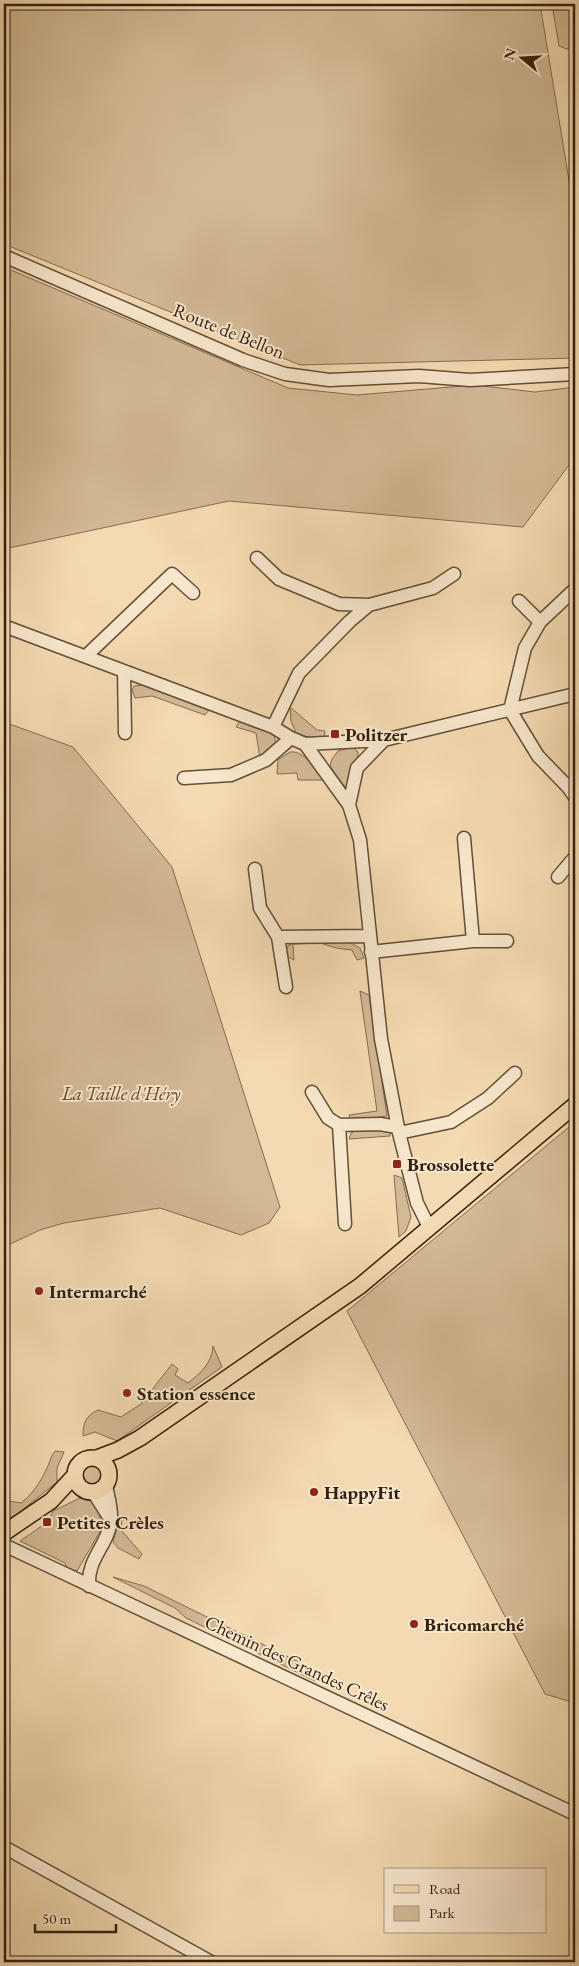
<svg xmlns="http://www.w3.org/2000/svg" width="579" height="1966" font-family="'EB Garamond',serif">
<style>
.green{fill:#d3ba96;stroke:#836c51}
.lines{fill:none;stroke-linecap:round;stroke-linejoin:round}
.minor-casing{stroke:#634e36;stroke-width:15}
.major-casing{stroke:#331f0c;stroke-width:18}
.minor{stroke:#f8e7cd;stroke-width:12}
.major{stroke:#f4dab2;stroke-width:15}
.poi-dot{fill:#8f2418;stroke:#f8e7cd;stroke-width:2}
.labels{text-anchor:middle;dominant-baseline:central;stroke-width:4;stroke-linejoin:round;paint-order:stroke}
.street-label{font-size:19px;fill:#331f0c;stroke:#f8e7cd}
.poi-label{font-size:19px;font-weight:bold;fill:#331f0c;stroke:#f8e7cd;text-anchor:start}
.park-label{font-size:19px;font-style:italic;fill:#5b462e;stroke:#f8e7cd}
</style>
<rect width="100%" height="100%" fill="#f4dab2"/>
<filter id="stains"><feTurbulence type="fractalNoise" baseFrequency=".004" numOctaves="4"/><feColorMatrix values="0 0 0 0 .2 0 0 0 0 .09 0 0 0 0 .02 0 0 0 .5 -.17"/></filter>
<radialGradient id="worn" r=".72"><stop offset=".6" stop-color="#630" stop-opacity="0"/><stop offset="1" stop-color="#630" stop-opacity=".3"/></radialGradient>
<path class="green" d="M 4,4 L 540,4 L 575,217 L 575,358 L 300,365 L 4,244 Z
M 552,4 L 575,4 L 575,52 L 559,46 Z
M 4,267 L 288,388 L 357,395 L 474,385 L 535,392 L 575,387 L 575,457 L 523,527 L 229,501 L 4,549 Z
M 144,685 L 209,710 L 205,715 L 152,696 L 135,698 L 132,690 L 134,686 Z
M 290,707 L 317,730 L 325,731 L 324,739 L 308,737 L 296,733 L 291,721 Z
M 240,720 L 274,734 L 276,745 L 260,758 L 256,733 L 236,727 Z
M 4,722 L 73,747 L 172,867 L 280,1207 L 269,1223 L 241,1235 L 160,1208 L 64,1223 L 40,1230 L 4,1247 Z
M 352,747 L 358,752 L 358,759 L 347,790 L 330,766 L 332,759 L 338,751 Z
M 290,752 C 304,750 316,770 325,780 L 298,780 L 297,773 L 277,774 L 278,760 Z
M 318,940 L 351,943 L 360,948 L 364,958 L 357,960 L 352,950 L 336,948 L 320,943 L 293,944 L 294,960 L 285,955 L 285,950 L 290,944 Z
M 360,991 L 369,995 L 387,1116 L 351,1121 L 349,1115 L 377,1111 Z
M 575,1122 L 575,1703 L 545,1694 L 347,1311 Z
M 385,1130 L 390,1132 L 390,1136 L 349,1139 L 351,1133 L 355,1131 Z
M 394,1175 L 402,1178 L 411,1217 L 406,1231 L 399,1237 Z
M 213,1346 L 222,1367 L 117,1441 L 95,1432 L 83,1436 C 83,1422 86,1416 98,1410 L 121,1417 L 141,1404 L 172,1364 L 178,1369 L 175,1375 L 188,1383 C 201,1373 212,1363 213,1346 Z
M 55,1451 L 64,1452 L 57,1468 L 57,1482 L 9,1521 L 6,1505 L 8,1501 L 21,1503 C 32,1495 41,1481 46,1470 C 50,1463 50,1457 55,1451 Z
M82 1474a10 10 0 1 1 20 0a10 10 0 1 1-20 0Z
M 80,1498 L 89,1500 L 97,1505 L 102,1528 L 77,1571 L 67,1568 L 65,1563 L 20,1541 L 49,1521 L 53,1511 Z
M 120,1516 L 122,1519 L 121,1530 L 142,1554 L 139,1559 L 118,1548 L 113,1542 Z
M 113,1577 L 144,1586 L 319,1672 L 315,1681 L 186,1618 L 175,1608 Z"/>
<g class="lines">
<g class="minor-casing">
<path id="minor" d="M 4,256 L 243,360 L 285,374 L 329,380 L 419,376 L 470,380 L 575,374
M 257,558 L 279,579 L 339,604 L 369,605 L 433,588 L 454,574
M 575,589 L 540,622 L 525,648 L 510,710 L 538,756 L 568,787 L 575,797
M 519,601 L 540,622
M 4,626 L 273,727 L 291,738 L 305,744 L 384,740 L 575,694
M 86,656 L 172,574 L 193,593
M 124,671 L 125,733
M 273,727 L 299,673 L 350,621 L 369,605
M 305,744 L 349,805 L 360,840 L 381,1039 L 399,1133 L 417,1203 L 429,1227
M 184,778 L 231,775 L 266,760 L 291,738
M 349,805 L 357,768 L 384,740
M 464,838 L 473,941
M 255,869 L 260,908 L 278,937 L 286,987
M 558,877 L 575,857
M 278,937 L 370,936
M 371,952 L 473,941 L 507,941
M 312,1092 L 328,1118 L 339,1125 L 345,1224
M 339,1125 L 380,1124 L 397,1127
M 399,1133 L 451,1122 L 488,1098 L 515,1073
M 93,1492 L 109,1517
M 4,1545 L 575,1814
M 89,1586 C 87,1558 108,1546 111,1520 C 112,1508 108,1497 106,1485
M 4,1847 L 211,1962"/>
</g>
<g class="major-casing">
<path id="major" d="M75 1475a17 17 0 1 1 34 0a17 17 0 1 1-34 0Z
M 97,1458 L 118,1450 L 140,1438 L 360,1286 L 575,1105
M 4,1533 L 51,1501 L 75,1475"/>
</g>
<use href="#minor" class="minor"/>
<use href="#major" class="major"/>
</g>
<g class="poi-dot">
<rect x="330" y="729" width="10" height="10" rx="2.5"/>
<rect x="392" y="1159" width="10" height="10" rx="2.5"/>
<circle cx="39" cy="1291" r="5"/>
<circle cx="127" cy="1393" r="5"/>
<circle cx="314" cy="1492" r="5"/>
<rect x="42" y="1517" width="10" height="10" rx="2.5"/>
<circle cx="414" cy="1624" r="5"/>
</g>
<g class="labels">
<g class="street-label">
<text transform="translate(229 331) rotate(22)">Route de Bellon</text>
<text transform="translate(297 1663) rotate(25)">Chemin des Grandes Crêles</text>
</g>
<g class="poi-label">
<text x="345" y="734">Politzer</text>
<text x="407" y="1164">Brossolette</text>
<text x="49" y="1291">Intermarché</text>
<text x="137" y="1393">Station essence</text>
<text x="324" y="1492">HappyFit</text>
<text x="57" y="1522">Petites Crèles</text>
<text x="424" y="1624">Bricomarché</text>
</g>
<g class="park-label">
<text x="121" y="1093">La Taille d'Héry</text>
</g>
</g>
<rect width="579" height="1966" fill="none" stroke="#f4dab2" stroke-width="20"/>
<rect x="5" y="5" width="569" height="1956" fill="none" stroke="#331f0c" stroke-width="2.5"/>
<rect x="10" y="10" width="559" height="1946" fill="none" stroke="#331f0c"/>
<rect x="384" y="1868" width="162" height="65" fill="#f8e7cd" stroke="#a99780"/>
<rect x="394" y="1885" width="25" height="8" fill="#f4dab2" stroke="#a99780"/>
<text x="429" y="1894" font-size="15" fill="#331f0c">Road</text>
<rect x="394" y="1906" width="25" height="15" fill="#d3ba96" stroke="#a99780"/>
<text x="429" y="1918" font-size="15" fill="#331f0c">Park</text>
<g transform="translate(522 58) rotate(288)" stroke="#f8e7cd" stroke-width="4" paint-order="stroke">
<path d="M0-4L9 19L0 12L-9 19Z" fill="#331f0c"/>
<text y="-8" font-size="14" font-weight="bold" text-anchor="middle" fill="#331f0c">N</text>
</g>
<path d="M35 1924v8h81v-8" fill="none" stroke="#331f0c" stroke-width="2.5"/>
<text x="42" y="1924" font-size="15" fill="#331f0c" stroke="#f8e7cd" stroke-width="4" paint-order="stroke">50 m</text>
<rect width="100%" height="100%" filter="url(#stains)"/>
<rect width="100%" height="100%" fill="url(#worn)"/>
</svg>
